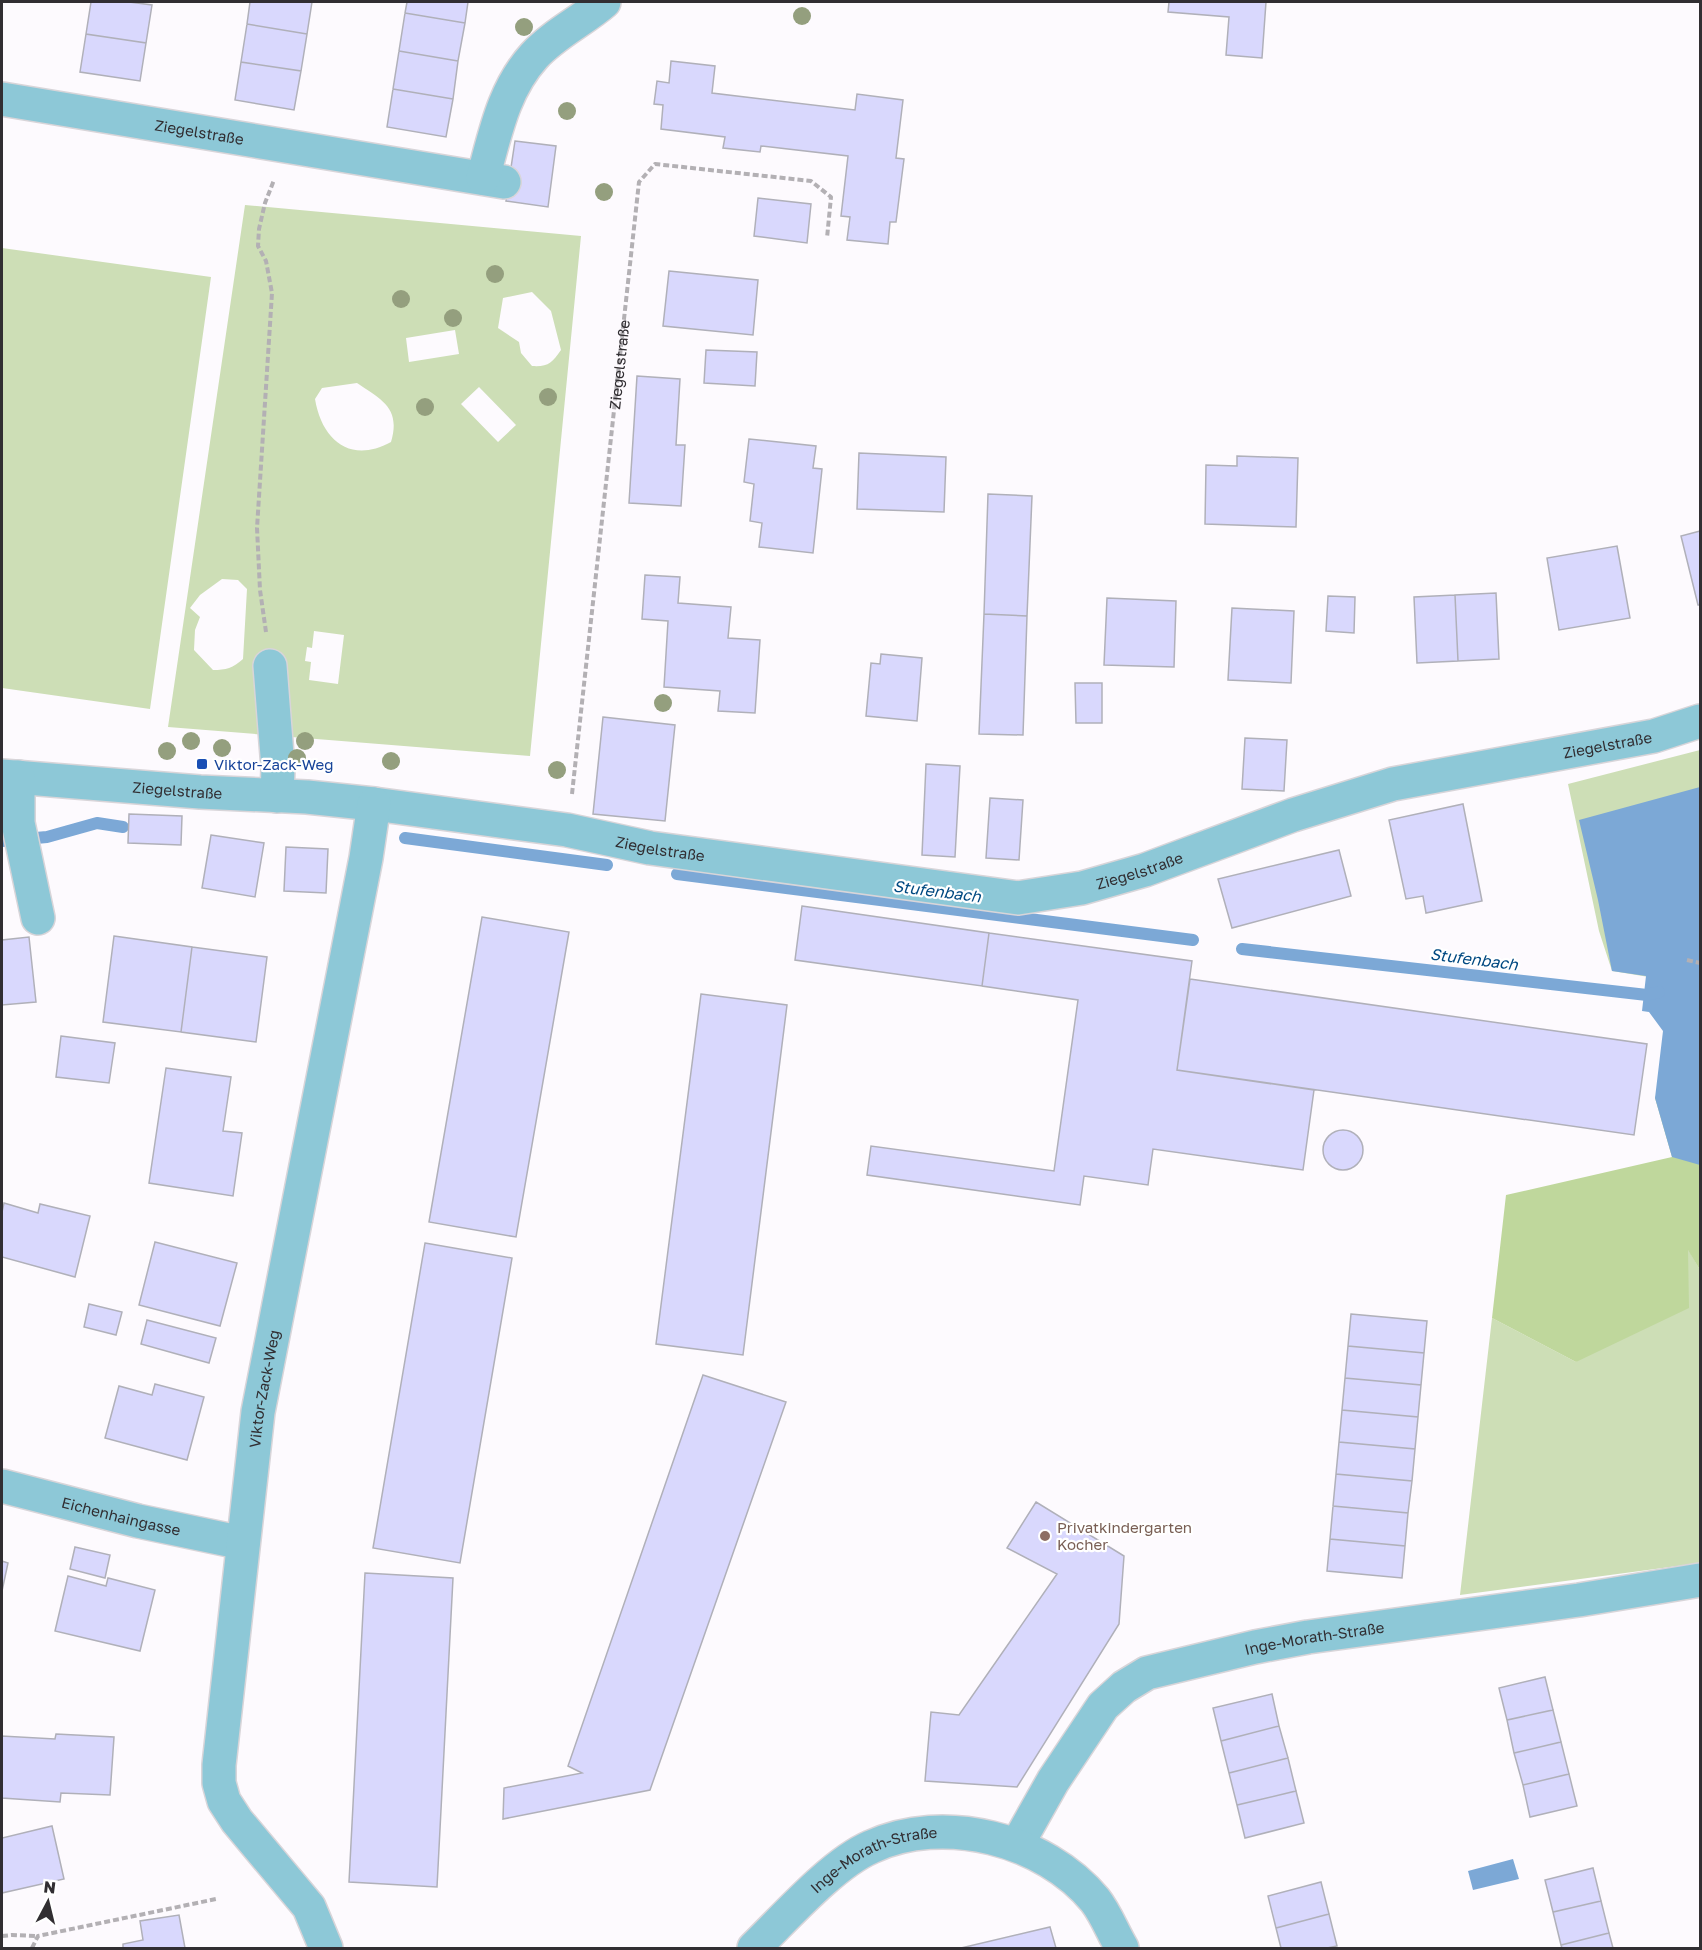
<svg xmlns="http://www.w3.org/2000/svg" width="1702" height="1950" font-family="'Golos Text',sans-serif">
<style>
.green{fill:#cddeb6;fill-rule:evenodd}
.forest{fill:#bfd79c}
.water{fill:#7ca8d6}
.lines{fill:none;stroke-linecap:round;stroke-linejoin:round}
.stream{stroke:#7ca8d6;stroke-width:12}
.building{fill:#d9d8fd;stroke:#b0b0b9;stroke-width:1.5}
.minor-casing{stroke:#d8d5d9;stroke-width:36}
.path{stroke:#b3b0b4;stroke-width:4;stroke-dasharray:6 3;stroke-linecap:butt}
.minor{stroke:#8dc8d7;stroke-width:33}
.tree{fill:#949f7e}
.transit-dot{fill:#1a4fb4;stroke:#fff;stroke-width:2}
.education-dot{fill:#8d6e63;stroke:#fff;stroke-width:2}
.labels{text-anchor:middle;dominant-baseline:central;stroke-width:4.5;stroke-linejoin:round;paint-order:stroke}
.street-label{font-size:15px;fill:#312e32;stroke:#fff}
.transit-label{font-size:15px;fill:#164399;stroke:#fff;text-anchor:start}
.education-label{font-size:15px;fill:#785e54;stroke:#fff;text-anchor:start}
.water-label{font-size:16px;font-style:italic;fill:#014981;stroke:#fff}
</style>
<rect width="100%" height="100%" fill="#fdfafe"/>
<path class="green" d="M 245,205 L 581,236 L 530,756 L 168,727 ZM 532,292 L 551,311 L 561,350 C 552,363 548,367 532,366 L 521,353 L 519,342 L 498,328 L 503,298 ZM 455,330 L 459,354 L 409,362 L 406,338 ZM 357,383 C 382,400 401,408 391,442 C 351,464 322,441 315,399 L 322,388 ZM 479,387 L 516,425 L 498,442 L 461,404 ZM 222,579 L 238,580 L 247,589 L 243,659 C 233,668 226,670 213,670 L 194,650 L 195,630 L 200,617 L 190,608 L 200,595 ZM 314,631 L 344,635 L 338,684 L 309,680 L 311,662 L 305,661 L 307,647 L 312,648 Z
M 2,248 L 211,277 L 150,709 L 2,688 Z
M 1700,750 L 1700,978 L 1661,979 L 1612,971 L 1599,931 L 1568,784 Z
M 1688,1249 L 1700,1270 L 1700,1563 L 1460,1595 L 1492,1318 L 1576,1362 Z"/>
<path class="forest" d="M 1700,981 L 1700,1270 L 1688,1250 L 1689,1308 L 1576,1362 L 1492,1318 L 1506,1195 L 1672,1157 L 1655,1098 Z"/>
<path class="water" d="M 1700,787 L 1700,1165 L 1672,1157 L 1655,1098 L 1663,1031 L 1649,1012 L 1642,1011 L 1646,976 L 1612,971 L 1598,900 L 1579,820 Z
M 1513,1859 L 1519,1879 L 1473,1890 L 1468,1871 Z"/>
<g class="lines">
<path class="stream" d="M 405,838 L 607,865
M 2,841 L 47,837 L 97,823 L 123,827
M 677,874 L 1193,940
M 1242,949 L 1647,995 L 1659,992"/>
</g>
<path class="building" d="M 91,2 L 129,2 L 152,5 L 146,43 L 86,34 Z
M 250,2 L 312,2 L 307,34 L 247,24 Z
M 407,2 L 468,2 L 465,23 L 405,13 Z
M 1169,2 L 1266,2 L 1262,58 L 1226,55 L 1229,17 L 1168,12 Z
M 405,13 L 465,23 L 458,61 L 399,51 Z
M 247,24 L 307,34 L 301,71 L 241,62 Z
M 86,34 L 146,43 L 140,81 L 80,72 Z
M 399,51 L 458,61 L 453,99 L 393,89 Z
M 671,61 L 715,66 L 712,93 L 855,110 L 857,94 L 903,100 L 896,158 L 904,159 L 896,222 L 890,222 L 888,244 L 847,240 L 850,217 L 841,216 L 848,156 L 761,146 L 760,152 L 723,148 L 725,137 L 661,129 L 663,105 L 654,104 L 657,81 L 669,83 Z
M 241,62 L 301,71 L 294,110 L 235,100 Z
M 393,89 L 453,99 L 446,137 L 387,127 Z
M 515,141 L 556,146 L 548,207 L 506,201 Z
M 758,198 L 811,204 L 807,243 L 754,236 Z
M 669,271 L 758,280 L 753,335 L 663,326 Z
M 706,350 L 757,352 L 755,386 L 704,383 Z
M 637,376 L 680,379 L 676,445 L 685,445 L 681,506 L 629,503 Z
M 749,439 L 816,446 L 813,468 L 822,469 L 813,553 L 759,547 L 762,523 L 750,521 L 754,484 L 744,482 Z
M 859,453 L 946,457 L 944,512 L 857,509 Z
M 1237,456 L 1298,458 L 1296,527 L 1205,524 L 1206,465 L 1237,466 Z
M 988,494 L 1032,496 L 1027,616 L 984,614 Z
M 1700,531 L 1700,605 L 1698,605 L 1681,536 Z
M 1617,546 L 1630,618 L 1559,630 L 1547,558 Z
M 645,575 L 680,577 L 678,603 L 731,607 L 728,638 L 760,640 L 755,713 L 718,711 L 720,691 L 664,687 L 668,621 L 642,619 Z
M 1496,593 L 1499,659 L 1458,661 L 1455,595 Z
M 1455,595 L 1458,661 L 1417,663 L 1414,597 Z
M 1328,596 L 1355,597 L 1354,633 L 1326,631 Z
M 1107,598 L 1176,601 L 1174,667 L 1104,665 Z
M 1232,608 L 1294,611 L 1291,683 L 1228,680 Z
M 984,614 L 1027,616 L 1023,735 L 979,734 Z
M 881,654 L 922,658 L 917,721 L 866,716 L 871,663 L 880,664 Z
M 1075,683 L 1102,683 L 1102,723 L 1076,723 Z
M 603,717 L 675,725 L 665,821 L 593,814 Z
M 1245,738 L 1287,740 L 1284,791 L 1242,789 Z
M 926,764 L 960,766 L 955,857 L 922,855 Z
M 990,798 L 1023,800 L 1019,860 L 986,858 Z
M 1463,804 L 1482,901 L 1426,913 L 1423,896 L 1406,899 L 1389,820 Z
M 129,814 L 182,816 L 181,845 L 128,843 Z
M 211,835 L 264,843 L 255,897 L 202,888 Z
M 286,847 L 328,849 L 326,893 L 284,891 Z
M 1339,850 L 1351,896 L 1232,928 L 1218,879 Z
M 802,906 L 989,933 L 982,986 L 795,960 Z
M 482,917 L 569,932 L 516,1237 L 429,1222 Z
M 989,933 L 1192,961 L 1177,1070 L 1314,1090 L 1303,1170 L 1153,1149 L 1148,1185 L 1084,1176 L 1080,1205 L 867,1175 L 871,1146 L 1054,1171 L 1078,1000 L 982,986 Z
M 114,936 L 192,947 L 181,1032 L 103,1022 Z
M 29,937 L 36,1002 L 2,1005 L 2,940 Z
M 192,947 L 267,957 L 256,1042 L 181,1032 Z
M 1190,979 L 1647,1044 L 1634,1135 L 1177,1070 Z
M 701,994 L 787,1005 L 743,1355 L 656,1344 Z
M 61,1036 L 115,1043 L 109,1083 L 56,1077 Z
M 166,1068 L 231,1077 L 223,1131 L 242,1133 L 233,1196 L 149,1183 Z
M1323 1150a20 20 0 1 1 40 0a20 20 0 1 1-40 0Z
M 4,1203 L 38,1213 L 40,1204 L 90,1216 L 75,1277 L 2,1257 L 2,1212 Z
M 155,1242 L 237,1263 L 220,1326 L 139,1305 Z
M 425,1243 L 512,1258 L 460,1563 L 373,1548 Z
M 89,1304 L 122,1312 L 116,1335 L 84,1327 Z
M 1351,1314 L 1427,1321 L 1424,1353 L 1348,1346 Z
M 147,1320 L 216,1338 L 209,1363 L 141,1344 Z
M 1348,1346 L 1424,1353 L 1421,1385 L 1345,1378 Z
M 703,1375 L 786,1402 L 650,1790 L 503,1819 L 504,1788 L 582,1773 L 568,1766 Z
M 1345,1378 L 1421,1385 L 1418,1417 L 1342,1410 Z
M 155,1384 L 204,1397 L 187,1460 L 105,1438 L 119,1386 L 152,1395 Z
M 1342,1410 L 1418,1417 L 1415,1449 L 1339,1442 Z
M 1339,1442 L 1415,1449 L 1412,1481 L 1336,1474 Z
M 1336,1474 L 1412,1481 L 1408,1513 L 1333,1506 Z
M 1036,1502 L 1124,1556 L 1119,1624 L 1017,1787 L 925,1781 L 931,1712 L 959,1715 L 1057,1574 L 1007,1548 Z
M 1333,1506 L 1408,1513 L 1405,1546 L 1330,1539 Z
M 1330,1539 L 1405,1546 L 1402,1578 L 1327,1571 Z
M 75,1547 L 110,1555 L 105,1578 L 70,1569 Z
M 2,1561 L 8,1563 L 2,1591 Z
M 365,1573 L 453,1578 L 437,1887 L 349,1882 Z
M 68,1576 L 106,1586 L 108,1578 L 155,1590 L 140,1651 L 55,1631 Z
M 1545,1677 L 1553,1710 L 1507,1720 L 1499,1688 Z
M 1272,1694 L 1279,1726 L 1221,1741 L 1213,1708 Z
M 1553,1710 L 1561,1742 L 1514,1753 L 1507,1720 Z
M 1279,1726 L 1288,1758 L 1229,1773 L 1221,1741 Z
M 56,1734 L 114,1737 L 110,1795 L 61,1793 L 60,1802 L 2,1798 L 2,1736 L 55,1739 Z
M 1561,1742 L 1569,1774 L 1523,1785 L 1514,1753 Z
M 1288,1758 L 1296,1791 L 1237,1805 L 1229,1773 Z
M 1569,1774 L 1577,1806 L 1530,1817 L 1523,1785 Z
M 1296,1791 L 1304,1823 L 1245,1838 L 1237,1805 Z
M 52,1826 L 64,1879 L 2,1893 L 2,1838 Z
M 1593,1868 L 1601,1901 L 1553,1912 L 1545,1880 Z
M 1321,1882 L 1329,1914 L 1276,1928 L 1268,1896 Z
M 1601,1901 L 1609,1933 L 1561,1945 L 1553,1912 Z
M 1329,1914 L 1337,1946 L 1327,1948 L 1281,1948 L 1276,1928 Z
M 179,1915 L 185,1948 L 123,1948 L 123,1944 L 143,1940 L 140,1921 Z
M 1050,1927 L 1056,1948 L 961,1948 Z
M 1609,1933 L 1613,1948 L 1562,1948 L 1561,1945 Z"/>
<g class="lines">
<g class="minor-casing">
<g id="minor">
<path id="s2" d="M 2,99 L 504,182"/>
<path d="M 483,178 C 495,135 503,90 534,56 C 554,34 582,21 604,2"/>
<path d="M 270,666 L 278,768 L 277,796"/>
<path id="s3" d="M 2,776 L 200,792 L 307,797 L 374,804 L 567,830 L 650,848 L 1018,898 L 1082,888 L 1145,870 L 1293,815 L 1393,784 L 1654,736 L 1700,721"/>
<path d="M 18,777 L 18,823 L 38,918"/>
<path id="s4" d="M 2,1486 L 138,1521 L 243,1543"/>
<path id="s5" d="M 1017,1845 L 1053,1781 L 1103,1706 L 1124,1687 L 1147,1673 L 1255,1647 L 1308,1637 L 1579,1600 L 1700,1580"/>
<path id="s6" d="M 326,1948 L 309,1907 L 237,1821 L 224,1801 L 219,1783 L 219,1765 L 258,1412 L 366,858 L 374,804"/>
<path id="s7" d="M 754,1948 C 785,1918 832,1864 871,1847 C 943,1813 1045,1839 1095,1900 C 1106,1914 1113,1933 1122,1948"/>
</g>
</g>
<g class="path">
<path d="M 266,632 L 260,590 L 257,528 L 272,293 L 266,261 L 258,246 L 259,229 L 265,203 L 274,180"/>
<path id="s1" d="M 572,794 L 639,182 L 655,164 L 811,181 L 831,197 L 827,238"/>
<path d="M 1687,960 L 1700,963"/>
<path d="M 2,1936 L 12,1935 L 38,1936"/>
<path d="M 32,1948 L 38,1936 L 216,1899"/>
</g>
<use href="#minor" class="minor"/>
</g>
<g class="tree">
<circle cx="802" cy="16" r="9"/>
<circle cx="524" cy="27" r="9"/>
<circle cx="567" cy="111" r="9"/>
<circle cx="604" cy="192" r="9"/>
<circle cx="495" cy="274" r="9"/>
<circle cx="401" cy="299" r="9"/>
<circle cx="453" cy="318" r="9"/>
<circle cx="548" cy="397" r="9"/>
<circle cx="425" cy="407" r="9"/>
<circle cx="663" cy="703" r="9"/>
<circle cx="191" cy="741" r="9"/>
<circle cx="305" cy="741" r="9"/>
<circle cx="222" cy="748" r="9"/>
<circle cx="167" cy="751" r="9"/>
<circle cx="297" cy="758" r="9"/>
<circle cx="391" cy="761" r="9"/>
<circle cx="557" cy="770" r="9"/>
</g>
<rect class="transit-dot" x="196" y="758" width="12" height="12" rx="3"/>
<circle class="education-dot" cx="1045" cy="1536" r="6"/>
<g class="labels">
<g class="street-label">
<text stroke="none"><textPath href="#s2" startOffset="200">Ziegelstraße</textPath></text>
<text stroke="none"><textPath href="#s1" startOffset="432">Ziegelstraße</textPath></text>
<text stroke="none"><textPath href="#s3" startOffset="1635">Ziegelstraße</textPath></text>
<text stroke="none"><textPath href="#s3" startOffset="176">Ziegelstraße</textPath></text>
<text stroke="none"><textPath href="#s3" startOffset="663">Ziegelstraße</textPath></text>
<text stroke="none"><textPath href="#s3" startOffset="1149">Ziegelstraße</textPath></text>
<text stroke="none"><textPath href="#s6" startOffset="596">Viktor-Zack-Weg</textPath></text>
<text stroke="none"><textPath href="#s4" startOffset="123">Eichenhaingasse</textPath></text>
<text stroke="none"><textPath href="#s5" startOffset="390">Inge-Morath-Straße</textPath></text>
<text stroke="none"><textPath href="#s7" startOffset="153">Inge-Morath-Straße</textPath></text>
</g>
<g class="transit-label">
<text x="214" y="764">Viktor-Zack-Weg</text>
</g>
<g class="education-label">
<text x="1057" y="1527">Privatkindergarten<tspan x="1057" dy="17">Kocher</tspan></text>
</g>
<g class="water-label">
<text transform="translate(937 891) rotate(7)">Stufenbach</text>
<text transform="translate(1474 959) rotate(7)">Stufenbach</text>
</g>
</g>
<rect width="1702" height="1950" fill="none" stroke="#312e32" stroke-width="6"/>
<g transform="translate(48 1902) rotate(7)" stroke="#ffffff" stroke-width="4.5" paint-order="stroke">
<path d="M0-4.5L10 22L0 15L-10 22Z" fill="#312e32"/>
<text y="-9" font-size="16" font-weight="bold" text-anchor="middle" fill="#312e32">N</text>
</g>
</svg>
